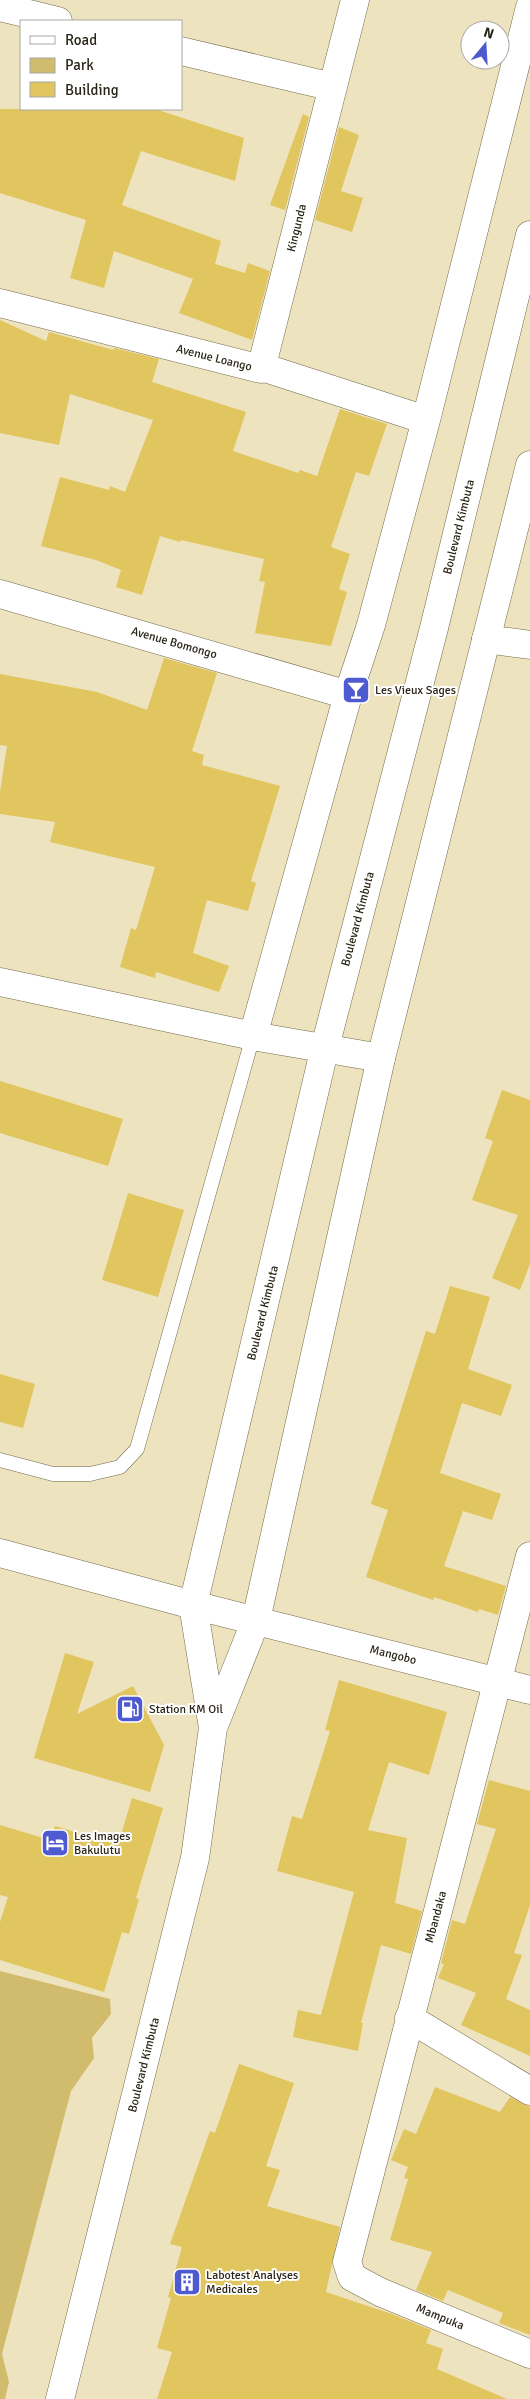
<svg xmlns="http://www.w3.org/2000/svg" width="530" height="2399" font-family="Signika,sans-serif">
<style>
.green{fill:#d1bb6d}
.building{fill:#e1c55e}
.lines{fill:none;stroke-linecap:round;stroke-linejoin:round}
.lane-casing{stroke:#726948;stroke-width:15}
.street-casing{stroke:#726948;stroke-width:29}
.secondary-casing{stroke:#726948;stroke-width:29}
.lane{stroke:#fff;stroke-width:14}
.street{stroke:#fff;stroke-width:28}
.secondary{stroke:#fff;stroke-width:28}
.labels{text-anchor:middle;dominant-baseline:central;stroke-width:4;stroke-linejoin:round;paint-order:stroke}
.street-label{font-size:12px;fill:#292517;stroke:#fff}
.poi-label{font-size:12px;fill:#292517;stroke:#fff;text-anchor:start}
</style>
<rect width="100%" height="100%" fill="#eee3bf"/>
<path class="green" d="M 0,1971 L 110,1999 L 111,2014 L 92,2038 L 94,2058 L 71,2091 L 2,2354 L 9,2382 L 5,2399 L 0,2399 Z"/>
<path class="building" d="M 0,109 L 155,109 L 244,138 L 235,181 L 141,151 L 122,205 L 221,241 L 215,264 L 245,273 L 248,263 L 270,271 L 252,340 L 179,313 L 193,279 L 114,251 L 104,288 L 70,278 L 86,220 L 0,193 Z
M 303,114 L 309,117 L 285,210 L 270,205 Z
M 339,127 L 359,135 L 341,191 L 363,198 L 352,232 L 315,220 Z
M 0,320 L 46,341 L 49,332 L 113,350 L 114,348 L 159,359 L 152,382 L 246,412 L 233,451 L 298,473 L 300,470 L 317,476 L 340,409 L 387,424 L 369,476 L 356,472 L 331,547 L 350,554 L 339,589 L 347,592 L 331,646 L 255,633 L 265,582 L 259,581 L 264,559 L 181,540 L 180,542 L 160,536 L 142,595 L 116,587 L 121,570 L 96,560 L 41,546 L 60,477 L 109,490 L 110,486 L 125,492 L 153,420 L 70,394 L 59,445 L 0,433 Z
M 164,658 L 217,673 L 192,751 L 204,755 L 202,765 L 280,786 L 251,881 L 256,883 L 248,911 L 207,900 L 193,953 L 229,966 L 219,992 L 156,972 L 155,978 L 120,967 L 131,928 L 136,930 L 155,867 L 50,842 L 55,822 L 0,814 L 0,792 L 7,746 L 0,745 L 0,674 L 97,692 L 147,710 Z
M 0,1081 L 123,1119 L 108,1166 L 0,1133 Z
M 502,1090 L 530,1100 L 530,1264 L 520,1290 L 492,1278 L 518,1215 L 472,1200 L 493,1141 L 485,1138 Z
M 128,1193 L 184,1210 L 158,1297 L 102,1280 Z
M 450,1286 L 490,1297 L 468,1369 L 512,1385 L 501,1416 L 462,1403 L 440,1473 L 501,1494 L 492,1520 L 463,1511 L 444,1566 L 506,1586 L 498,1615 L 479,1609 L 478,1612 L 434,1597 L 433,1600 L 366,1577 L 388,1510 L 371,1504 L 426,1331 L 435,1334 Z
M 0,1374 L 35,1384 L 23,1428 L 0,1422 Z
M 65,1653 L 94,1662 L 77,1714 L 133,1686 L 164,1745 L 150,1792 L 34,1758 Z
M 339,1680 L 447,1712 L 429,1775 L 389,1762 L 368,1830 L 407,1838 L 395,1903 L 422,1911 L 411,1954 L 381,1945 L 361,2023 L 363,2023 L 358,2051 L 293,2037 L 298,2010 L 321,2015 L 354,1892 L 277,1871 L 292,1816 L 302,1819 L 330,1731 L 325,1730 Z
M 489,1780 L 530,1791 L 530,1905 L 514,1953 L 522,1955 L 506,1999 L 530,2010 L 530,2056 L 461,2025 L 476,1993 L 438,1978 L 444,1964 L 441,1963 L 452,1920 L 465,1924 L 496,1829 L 477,1824 Z
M 132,1798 L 163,1808 L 136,1898 L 139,1899 L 129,1934 L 122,1932 L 104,1992 L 0,1960 L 0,1922 L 8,1897 L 0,1895 L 0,1825 L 50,1840 L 55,1826 L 118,1845 Z
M 239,2064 L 294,2083 L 266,2166 L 280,2170 L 267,2206 L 340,2227 L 326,2292 L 392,2314 L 431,2330 L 426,2343 L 443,2349 L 437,2369 L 507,2399 L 157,2399 L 172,2352 L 157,2348 L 171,2298 L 168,2297 L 182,2247 L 170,2244 L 210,2131 L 215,2133 Z
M 435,2087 L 500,2112 L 510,2097 L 530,2107 L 530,2335 L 499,2323 L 503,2313 L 448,2290 L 443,2301 L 416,2290 L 432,2252 L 390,2240 L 408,2179 L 404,2178 L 408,2167 L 391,2160 L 404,2129 L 416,2134 Z"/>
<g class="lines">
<g class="lane-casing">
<path id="lane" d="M 0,1460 L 53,1474 L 90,1474 L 120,1467 L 137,1449 L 253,1036"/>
</g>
<g class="street-casing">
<path id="street" d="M 0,7 L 58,21
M 181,51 L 333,87
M 0,303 L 261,369 L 265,368 L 426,420
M 261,369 L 355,0
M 0,594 L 348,695
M 486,639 L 530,645
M 0,982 L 253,1036 L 381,1058
M 253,1036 L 348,695 L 371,625 L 426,420 L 530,7
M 0,1553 L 193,1605 L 530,1690
M 530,1556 L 347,2262 L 352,2277 L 380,2292 L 530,2354
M 409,2018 L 530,2091"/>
</g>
<g class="secondary-casing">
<path id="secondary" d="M 213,1728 L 256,1620 L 381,1058 L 530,465
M 60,2399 L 195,1858 L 213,1728 L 193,1605 L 325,1047 L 434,628 L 530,235"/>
</g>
<use href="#lane" class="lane"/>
<use href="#street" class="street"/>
<use href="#secondary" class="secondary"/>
</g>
<defs>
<g id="bar-square" transform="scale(1.4375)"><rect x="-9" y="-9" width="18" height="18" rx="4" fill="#4e5ad0" stroke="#fff"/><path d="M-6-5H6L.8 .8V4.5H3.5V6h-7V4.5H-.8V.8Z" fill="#fff"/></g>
<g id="fuel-square" transform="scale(1.4375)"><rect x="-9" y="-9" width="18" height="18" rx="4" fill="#4e5ad0" stroke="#fff"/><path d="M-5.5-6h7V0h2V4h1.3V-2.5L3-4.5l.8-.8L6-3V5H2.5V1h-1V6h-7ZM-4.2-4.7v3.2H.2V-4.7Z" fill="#fff"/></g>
<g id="hotel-square" transform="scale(1.4375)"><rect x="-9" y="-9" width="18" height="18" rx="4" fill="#4e5ad0" stroke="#fff"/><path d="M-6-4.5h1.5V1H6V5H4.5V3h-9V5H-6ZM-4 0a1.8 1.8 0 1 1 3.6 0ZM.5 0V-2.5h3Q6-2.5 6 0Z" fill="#fff"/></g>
<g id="building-square" transform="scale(1.4375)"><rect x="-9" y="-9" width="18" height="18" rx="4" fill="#4e5ad0" stroke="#fff"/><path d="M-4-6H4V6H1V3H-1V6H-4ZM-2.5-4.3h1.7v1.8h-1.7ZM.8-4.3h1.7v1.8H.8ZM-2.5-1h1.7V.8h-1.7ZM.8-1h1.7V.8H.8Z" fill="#fff"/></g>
</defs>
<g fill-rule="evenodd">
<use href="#bar-square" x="356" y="690"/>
<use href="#fuel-square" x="130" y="1709"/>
<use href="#hotel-square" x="55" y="1843"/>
<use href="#building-square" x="187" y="2282"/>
</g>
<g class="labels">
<g class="street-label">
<text transform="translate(297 228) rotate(-76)">Kingunda</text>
<text transform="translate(214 358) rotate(14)">Avenue Loango</text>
<text transform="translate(459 527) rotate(-76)">Boulevard Kimbuta</text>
<text transform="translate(174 643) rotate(16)">Avenue Bomongo</text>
<text transform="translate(358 919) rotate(-75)">Boulevard Kimbuta</text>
<text transform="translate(263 1313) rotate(-76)">Boulevard Kimbuta</text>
<text transform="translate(393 1655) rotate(14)">Mangobo</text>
<text transform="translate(436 1917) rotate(-75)">Mbandaka</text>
<text transform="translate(144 2065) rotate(-76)">Boulevard Kimbuta</text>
<text transform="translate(440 2317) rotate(22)">Mampuka</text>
</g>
<g class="poi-label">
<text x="375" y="690">Les Vieux Sages</text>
<text x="149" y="1709">Station KM Oil</text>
<text x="74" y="1836">Les Images<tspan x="74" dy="14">Bakulutu</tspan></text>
<text x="206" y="2275">Labotest Analyses<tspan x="206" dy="14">Medicales</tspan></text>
</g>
</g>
<rect x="20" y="20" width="162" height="90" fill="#ffffff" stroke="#a9a8a2"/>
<rect x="30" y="36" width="25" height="8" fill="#ffffff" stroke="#a9a8a2"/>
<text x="65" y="45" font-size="15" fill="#292517">Road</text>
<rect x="30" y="58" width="25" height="15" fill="#d1bb6d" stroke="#a9a8a2"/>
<text x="65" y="70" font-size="15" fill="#292517">Park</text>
<rect x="30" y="82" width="25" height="15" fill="#e1c55e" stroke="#a9a8a2"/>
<text x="65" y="95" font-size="15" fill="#292517">Building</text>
<g transform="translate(485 45) rotate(18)"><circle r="24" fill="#ffffff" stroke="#a9a8a2"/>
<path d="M0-4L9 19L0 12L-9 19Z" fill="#4e5ad0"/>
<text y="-8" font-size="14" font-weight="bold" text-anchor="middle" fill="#292517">N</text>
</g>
</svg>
